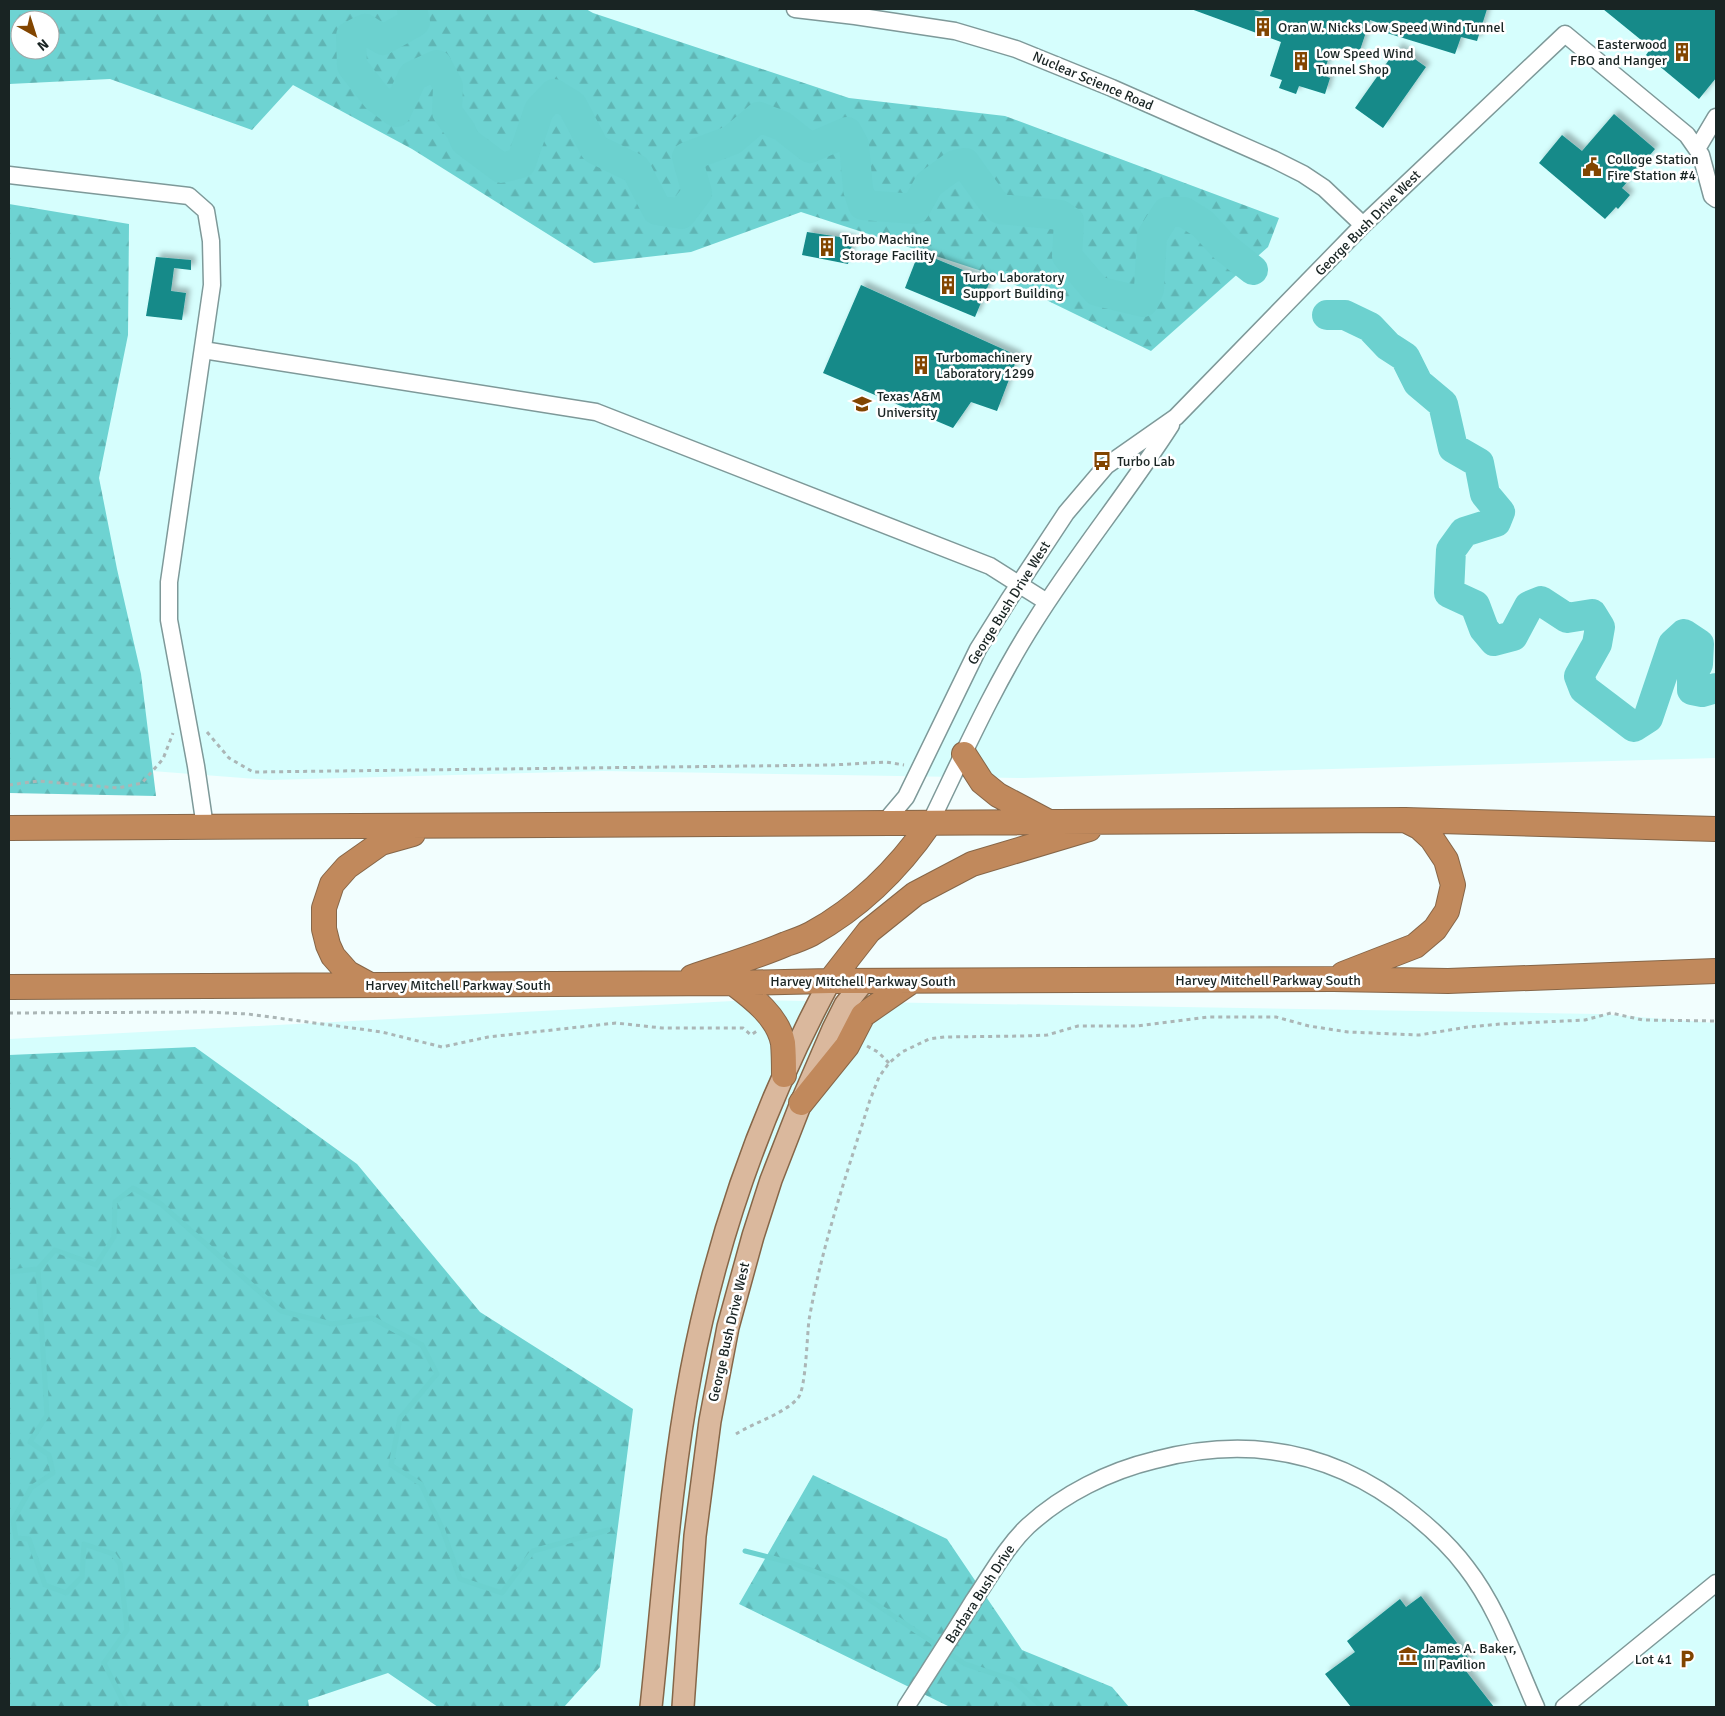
<svg xmlns="http://www.w3.org/2000/svg" width="1725" height="1716" font-family="Signika,sans-serif">
<style>
.built{fill:#d6fefd;fill-rule:evenodd}
.forest{fill:url(#forest-firs);fill-rule:evenodd}
.lines{fill:none;stroke-linecap:round;stroke-linejoin:round}
.stream{stroke:#6cd1cf;stroke-width:5}
.river{stroke:#6cd1cf;stroke-width:30}
.building{fill:#138a89;filter:url(#shadow)}
.minor-casing{stroke:#7e9999;stroke-width:19}
.major-casing{stroke:#866648;stroke-width:24}
.highway-casing{stroke:#866648;stroke-width:26}
.path{stroke:#abb6b6;stroke-width:3;stroke-dasharray:4 4;stroke-linecap:butt}
.minor{stroke:#fff;stroke-width:16}
.major{stroke:#dab89d;stroke-width:21}
.highway{stroke:#c1895c;stroke-width:24}
.labels{text-anchor:middle;dominant-baseline:central;stroke-width:5;stroke-linejoin:round;paint-order:stroke}
.poi-label{font-size:14px;fill:#192423;stroke:#fff;text-anchor:start}
.street-label{font-size:14px;fill:#192423;stroke:#fff}
</style>
<defs>
<pattern id="forest-firs" width="22" height="20" patternUnits="userSpaceOnUse" patternTransform="scale(1.25)"><rect width="22" height="20" fill="#6ed3d2"/><path d="M5 1l3.5 6h-7zM16 11l3.5 6h-7z" fill="#5fb5b4"/></pattern>
<filter id="shadow"><feDropShadow dx="4.5" dy="-4.5" stdDeviation="2.5" flood-color="#0004"/></filter>
</defs>
<rect width="100%" height="100%" fill="#f2fefe"/>
<path class="built" d="M 9,9 L 1716,9 L 1716,758 L 1023,778 L 603,771 L 270,780 L 9,760 ZM 20,20 L 50,20 L 50,50 L 20,50 Z
M 752,1000 L 1599,1014 L 1716,1023 L 1716,1707 L 9,1707 L 9,1039 Z"/>
<path class="forest" d="M 9,9 L 586,9 L 593,13 L 849,98 L 1005,116 L 1279,218 L 1268,247 L 1151,351 L 997,276 L 801,212 L 691,252 L 594,263 L 412,149 L 293,85 L 252,130 L 110,79 L 9,84 ZM 20,20 L 50,20 L 50,50 L 20,50 Z
M 9,204 L 129,224 L 128,335 L 99,478 L 117,569 L 141,674 L 156,796 L 9,793 Z
M 195,1047 L 357,1164 L 480,1312 L 633,1409 L 600,1667 L 564,1707 L 438,1707 L 388,1673 L 308,1700 L 309,1707 L 9,1707 L 9,1055 Z
M 813,1475 L 947,1539 L 1022,1650 L 1112,1687 L 1129,1707 L 950,1707 L 739,1604 Z"/>
<g class="lines">
<path class="stream" d="M 38,1269 L 55,1250 L 96,1265 L 114,1237 L 115,1202 L 133,1188 L 161,1204 L 281,1311 L 332,1324 L 372,1318 L 422,1345 L 437,1374 L 400,1418 L 391,1465 L 421,1484 L 442,1528 L 460,1579 L 502,1593 L 533,1551 L 608,1530
M 9,1272 L 38,1269 L 47,1415 L 30,1442 L 49,1455 L 53,1473 L 31,1488 L 13,1520 L 16,1538 L 29,1539 L 45,1585 L 66,1593 L 82,1577 L 84,1544 L 113,1554 L 120,1564 L 127,1630 L 104,1663 L 126,1707
M 745,1551 L 792,1563 L 843,1582 L 965,1664 L 1013,1680 L 1042,1707"/>
<path class="river" d="M 412,9 L 415,22 L 383,40 L 365,29 L 351,36 L 352,66 L 377,98 L 396,112 L 413,76 L 437,65 L 448,86 L 447,112 L 461,131 L 465,141 L 501,168 L 521,163 L 539,110 L 554,94 L 572,105 L 595,149 L 636,169 L 657,210 L 681,214 L 697,193 L 687,157 L 732,140 L 759,117 L 782,126 L 810,148 L 847,132 L 854,145 L 858,189 L 863,205 L 915,209 L 929,184 L 955,165 L 965,163 L 990,198 L 1000,209 L 1060,215 L 1069,221 L 1067,256 L 1097,291 L 1143,302 L 1149,289 L 1152,236 L 1167,212 L 1184,212 L 1203,224 L 1224,247 L 1253,270
M 1327,315 L 1345,315 L 1370,327 L 1388,346 L 1405,357 L 1418,383 L 1443,404 L 1453,448 L 1479,463 L 1485,494 L 1500,512 L 1496,522 L 1464,532 L 1451,550 L 1449,593 L 1475,605 L 1484,629 L 1494,641 L 1513,636 L 1529,606 L 1541,601 L 1567,618 L 1592,614 L 1600,627 L 1597,644 L 1579,676 L 1584,689 L 1634,727 L 1648,718 L 1673,644 L 1684,634 L 1699,644 L 1698,664 L 1692,675 L 1692,690 L 1702,692 L 1716,688"/>
</g>
<path class="building" d="M 1191,9 L 1250,9 L 1261,12 L 1266,9 L 1487,9 L 1477,41 L 1461,37 L 1455,54 L 1377,30 L 1379,23 L 1370,20 L 1358,56 L 1332,48 L 1323,75 L 1330,78 L 1325,94 L 1299,86 L 1296,94 L 1279,88 L 1282,80 L 1270,76 L 1281,42 Z
M 1603,9 L 1716,9 L 1716,78 L 1699,99 L 1646,55 L 1651,48 Z
M 1398,47 L 1426,67 L 1383,128 L 1355,108 Z
M 1614,114 L 1655,149 L 1622,188 L 1630,195 L 1618,209 L 1616,207 L 1605,219 L 1539,163 L 1562,135 L 1582,151 Z
M 807,232 L 853,239 L 848,264 L 802,255 Z
M 919,252 L 990,281 L 975,317 L 905,288 Z
M 156,257 L 191,260 L 191,270 L 174,268 L 171,291 L 186,293 L 182,320 L 146,316 Z
M 861,285 L 1018,356 L 997,411 L 971,402 L 953,428 L 823,373 Z
M 1421,1596 L 1470,1660 L 1462,1666 L 1494,1707 L 1351,1707 L 1325,1674 L 1355,1652 L 1347,1641 L 1400,1599 L 1406,1607 Z"/>
<g class="lines">
<g class="minor-casing">
<path id="minor" d="M 795,9 L 855,16 L 955,31 L 1016,49 L 1112,88 L 1273,159 L 1303,174 L 1324,188 L 1363,225
M 1697,149 L 1716,117
M 9,175 L 189,196 L 206,211 L 211,241 L 212,285 L 169,582 L 169,620 L 196,766 L 205,827
M 203,350 L 596,412 L 990,566 L 1047,602
M 884,823 L 906,797 L 978,649 L 1008,601 L 1066,513 L 1106,466 L 1176,417 L 1363,225 L 1565,34 L 1687,135 L 1701,155 L 1712,196 L 1716,199
M 930,823 C 963,755 994,685 1035,621 C 1077,554 1128,492 1171,425
M 906,1707 C 929,1671 952,1636 974,1600 C 991,1575 1006,1547 1028,1526 C 1063,1494 1109,1471 1155,1460 C 1250,1435 1337,1452 1413,1514 C 1433,1530 1451,1547 1466,1567 C 1498,1608 1515,1660 1536,1707
M 1564,1707 L 1716,1583"/>
</g>
<g class="major-casing">
<path id="major" d="M 651,1707 C 663,1595 670,1483 691,1372 C 717,1236 764,1103 830,981
M 683,1707 L 695,1536 L 710,1421 L 728,1327 L 753,1236 L 771,1180 L 801,1103 L 833,1029 L 845,1005 L 864,981"/>
</g>
<g class="highway-casing">
<path id="highway" d="M 964,754 L 982,782 L 998,795 L 1047,821
M 9,828 L 1405,820 L 1716,829
M 1343,974 L 1415,946 L 1435,929 L 1447,911 L 1453,885 L 1446,860 L 1432,839 L 1419,827 L 1405,820
M 692,977 C 724,966 756,957 786,944 C 795,941 803,938 811,934 C 860,907 899,868 930,823
M 830,981 L 869,931 L 915,894 L 972,864 L 1089,829
M 733,983 C 753,998 778,1017 783,1043 C 784,1054 784,1065 784,1075
M 370,985 L 348,973 L 333,956 L 328,945 L 324,929 L 324,908 L 332,884 L 347,867 L 381,843 L 413,834
M 9,987 L 733,983 L 830,981 L 1333,979 L 1448,981 L 1716,971
M 801,1103 L 847,1046 L 863,1015 L 912,981"/>
</g>
<path class="path" d="M 207,732 L 229,758 L 253,772 L 832,765 L 886,762 L 904,765
M 9,785 L 38,781 L 118,788 L 142,783 L 163,759 L 173,733
M 9,1013 L 206,1012 L 248,1014 L 382,1032 L 442,1047 L 488,1037 L 616,1023 L 662,1028 L 743,1028 L 751,1035 L 757,1031
M 867,1046 L 878,1052 L 889,1063
M 736,1434 C 753,1423 786,1413 798,1398 C 806,1389 807,1335 809,1320 C 822,1245 847,1173 870,1100 L 879,1077 L 889,1063 L 902,1052 L 929,1039 L 945,1037 L 1025,1036 L 1047,1035 L 1078,1026 L 1137,1026 L 1208,1017 L 1276,1017 L 1309,1026 L 1348,1032 L 1419,1035 L 1468,1027 L 1500,1024 L 1585,1020 L 1611,1013 L 1643,1020 L 1716,1021"/>
<use href="#minor" class="minor"/>
<use href="#major" class="major"/>
<use href="#highway" class="highway"/>
</g>
<defs>
<g id="building-bare" transform="scale(1.5)"><path d="M-4-6H4V6H1V3H-1V6H-4ZM-2.5-4.3h1.7v1.8h-1.7ZM.8-4.3h1.7v1.8H.8ZM-2.5-1h1.7V.8h-1.7ZM.8-1h1.7V.8H.8Z" fill="#824500" stroke="#fff" stroke-width="2.5" paint-order="stroke"/></g>
<g id="civic-bare" transform="scale(1.5)"><path d="M-.6-6.5H3V-4.5H.6V-3L4-1V1h2V6H-6V1h2V-1L-.6-3ZM-1.2 2.5V6h2.4V2.5Z" fill="#824500" stroke="#fff" stroke-width="2.5" paint-order="stroke"/></g>
<g id="university-bare" transform="scale(1.5)"><path d="M0-5L7-2L0 1L-7-2ZM-4 1L0 2.5L4 1V4Q0 6-4 4Z" fill="#824500" stroke="#fff" stroke-width="2.5" paint-order="stroke"/></g>
<g id="bus-bare" transform="scale(1.5)"><path d="M-5-6H5V4H4V6H2V4H-2V6H-4V4H-5ZM-3.5-4V0h7V-4ZM-3.5 1.2v1.5H-2V1.2ZM2 1.2v1.5H3.5V1.2Z" fill="#824500" stroke="#fff" stroke-width="2.5" paint-order="stroke"/></g>
<g id="museum-bare" transform="scale(1.5)"><path d="M0-6L6-3V-2H-6V-3ZM-5-1h2V3h-2ZM-1-1h2V3h-2ZM3-1h2V3H3ZM-6 4H6V6H-6Z" fill="#824500" stroke="#fff" stroke-width="2.5" paint-order="stroke"/></g>
<g id="parking-bare" transform="scale(1.5)"><path d="M-3.5-5.5H1a3.5 3.5 0 0 1 0 7H-1V5.5H-3.5ZM-1-3.4V-.6H.8a1.4 1.4 0 0 0 0-2.8Z" fill="#824500" stroke="#fff" stroke-width="2.5" paint-order="stroke"/></g>
</defs>
<g fill-rule="evenodd">
<use href="#building-bare" x="1263" y="27"/>
<use href="#building-bare" x="1682" y="52"/>
<use href="#building-bare" x="1301" y="61"/>
<use href="#civic-bare" x="1592" y="167"/>
<use href="#building-bare" x="827" y="247"/>
<use href="#building-bare" x="948" y="285"/>
<use href="#building-bare" x="921" y="365"/>
<use href="#university-bare" x="862" y="404"/>
<use href="#bus-bare" x="1102" y="461"/>
<use href="#museum-bare" x="1408" y="1656"/>
<use href="#parking-bare" x="1687" y="1659"/>
</g>
<g class="labels">
<g class="poi-label">
<text x="1278" y="27">Oran W. Nicks Low Speed Wind Tunnel</text>
<text x="1667" y="44" text-anchor="end">Easterwood<tspan x="1667" dy="16">FBO and Hanger</tspan></text>
<text x="1316" y="53">Low Speed Wind<tspan x="1316" dy="16">Tunnel Shop</tspan></text>
<text x="1607" y="159">Colloge Station<tspan x="1607" dy="16">Fire Station #4</tspan></text>
<text x="842" y="239">Turbo Machine<tspan x="842" dy="16">Storage Facility</tspan></text>
<text x="963" y="277">Turbo Laboratory<tspan x="963" dy="16">Support Building</tspan></text>
<text x="936" y="357">Turbomachinery<tspan x="936" dy="16">Laboratory 1299</tspan></text>
<text x="877" y="396">Texas A&amp;M<tspan x="877" dy="16">University</tspan></text>
<text x="1117" y="461">Turbo Lab</text>
<text x="1423" y="1648">James A. Baker,<tspan x="1423" dy="16">III Pavilion</tspan></text>
<text x="1672" y="1659" text-anchor="end">Lot 41</text>
</g>
<g class="street-label">
<text transform="translate(1093 81) rotate(23)">Nuclear Science Road</text>
<text transform="translate(1368 223) rotate(-45)">George Bush Drive West</text>
<text transform="translate(1009 603) rotate(-58)">George Bush Drive West</text>
<text x="1268" y="980">Harvey Mitchell Parkway South</text>
<text x="863" y="981">Harvey Mitchell Parkway South</text>
<text x="458" y="985">Harvey Mitchell Parkway South</text>
<text transform="translate(729 1332) rotate(-77)">George Bush Drive West</text>
<text transform="translate(980 1594) rotate(-57)">Barbara Bush Drive</text>
</g>
</g>
<rect width="1725" height="1716" fill="none" stroke="#192423" stroke-width="20"/>
<g transform="translate(35 35) rotate(141)"><circle r="24" fill="#ffffff" stroke="#a3a7a7"/>
<path d="M0-4L9 19L0 12L-9 19Z" fill="#824500"/>
<text y="-8" font-size="14" font-weight="bold" text-anchor="middle" fill="#192423">N</text>
</g>
</svg>
